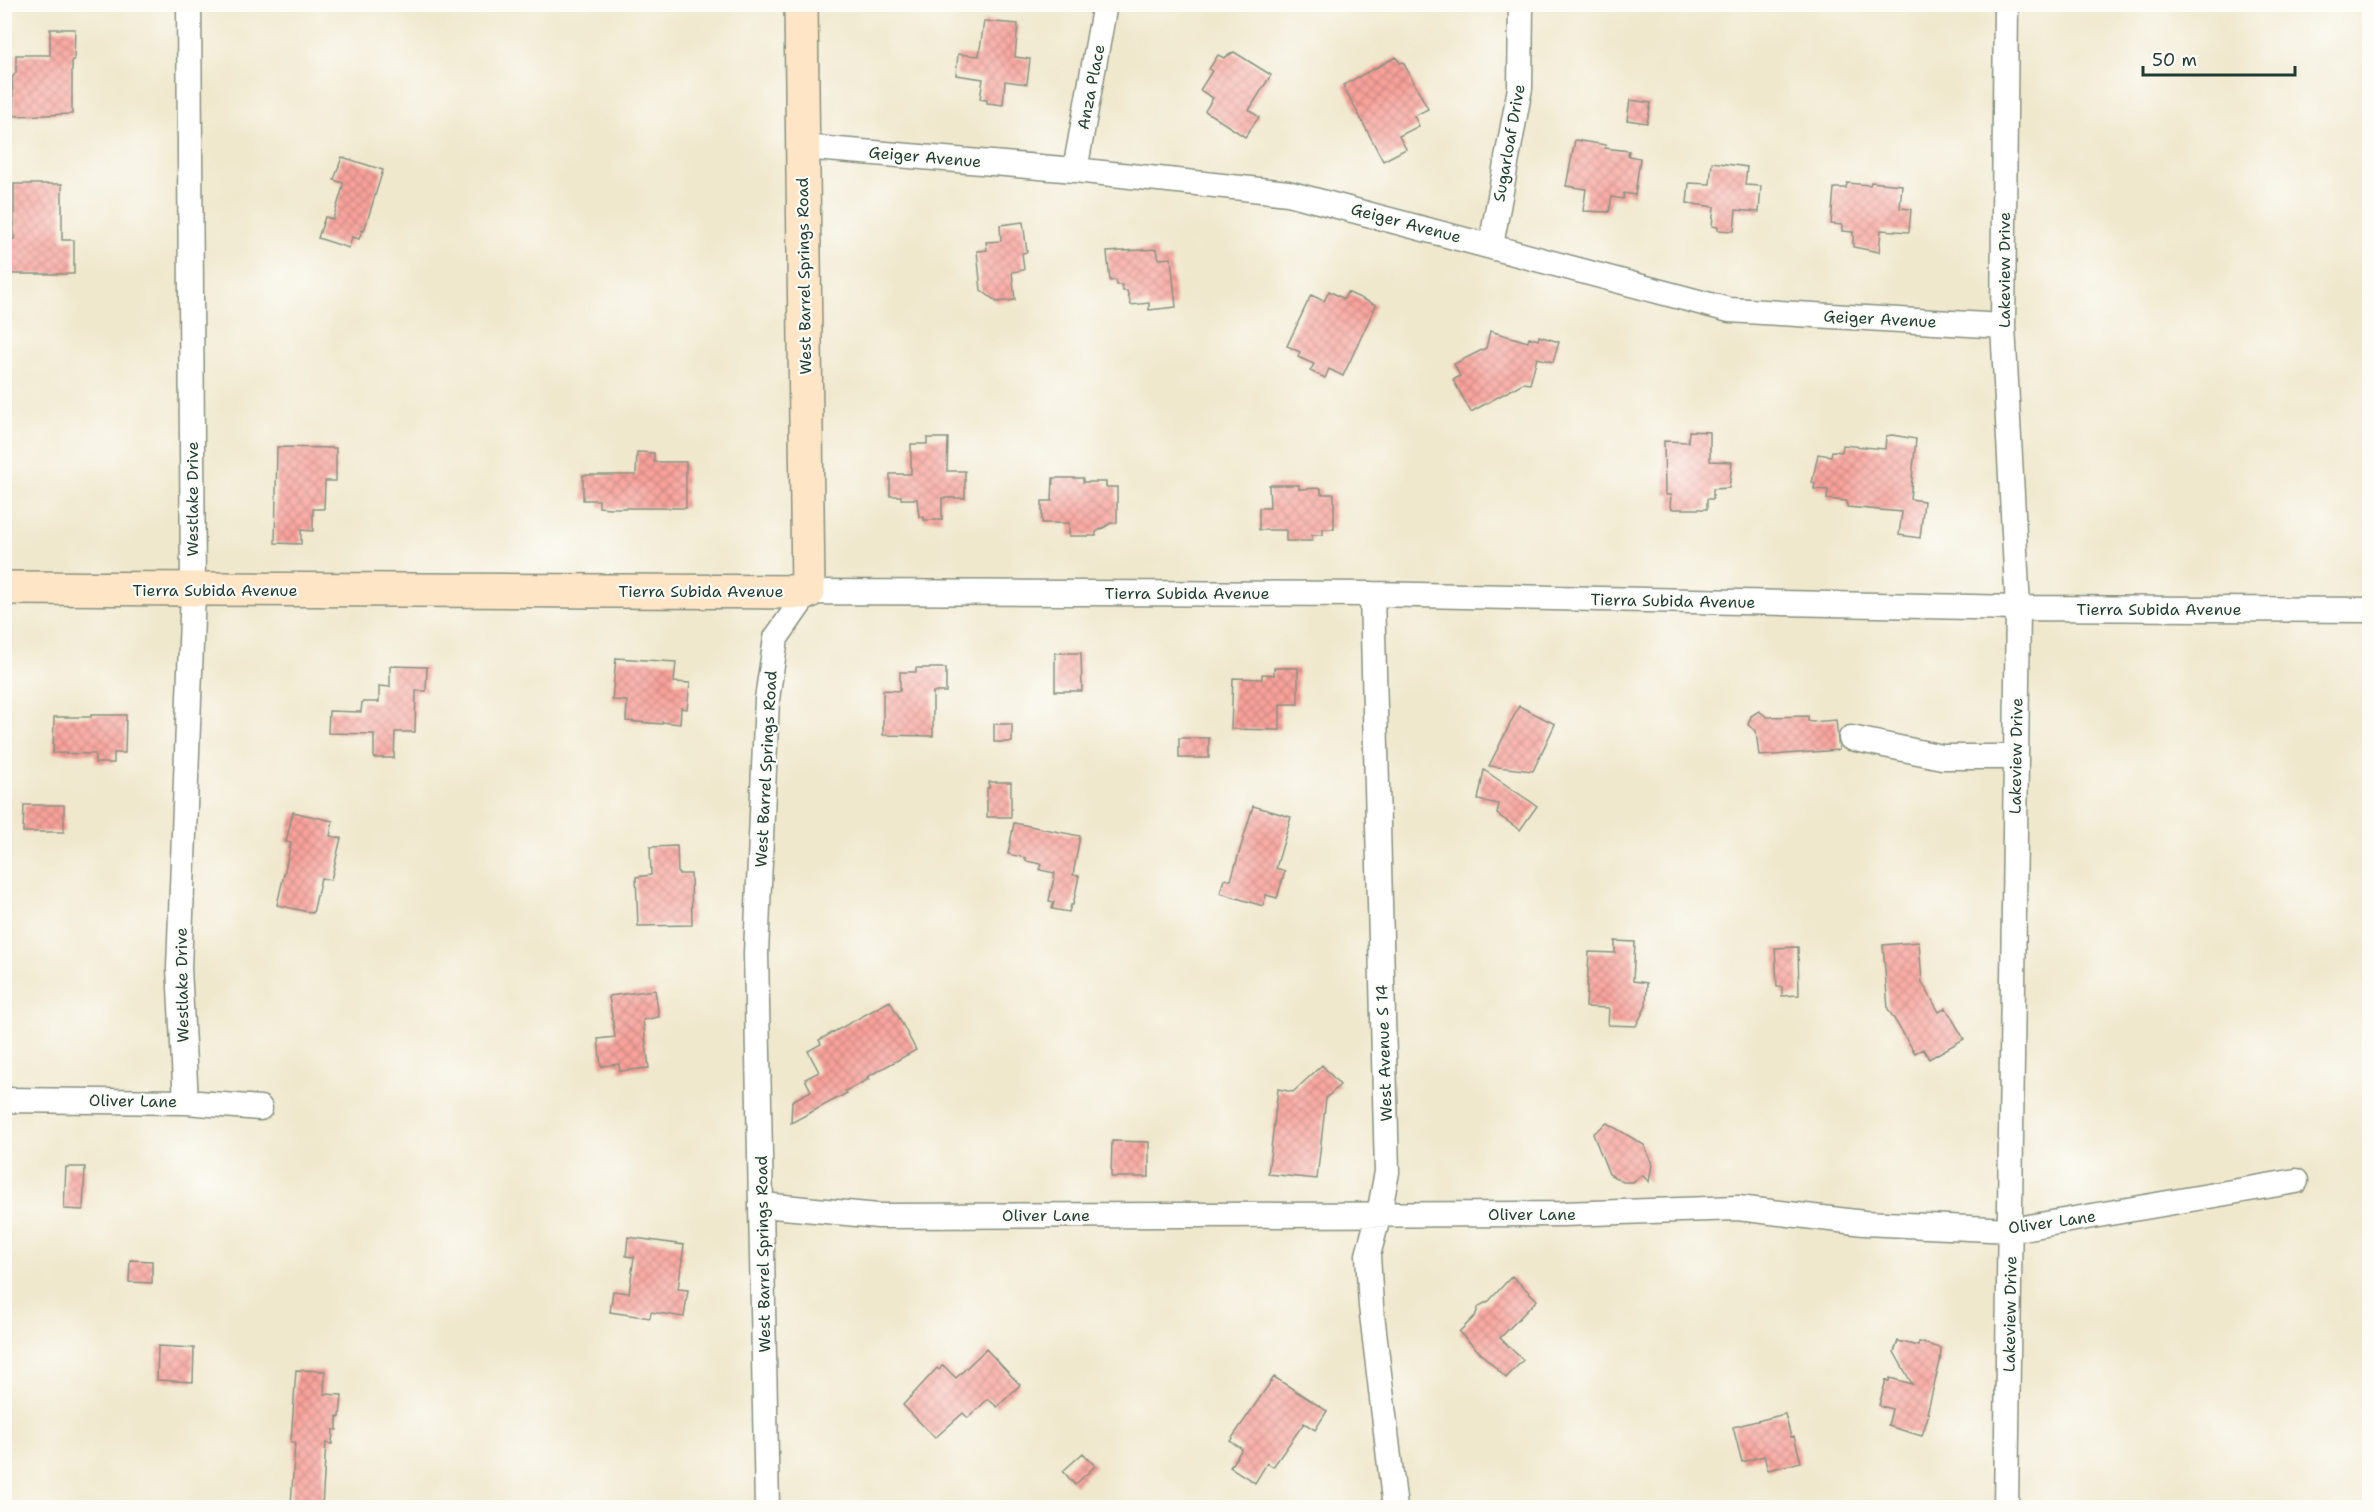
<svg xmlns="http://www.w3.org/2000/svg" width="2374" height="1512" font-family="'Shantell Sans',sans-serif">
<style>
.building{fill:url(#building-cross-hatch)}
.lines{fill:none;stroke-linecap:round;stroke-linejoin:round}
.street-casing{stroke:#889280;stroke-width:27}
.secondary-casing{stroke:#889280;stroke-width:36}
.street{stroke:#fff;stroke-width:24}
.secondary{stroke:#fee5c5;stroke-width:33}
.labels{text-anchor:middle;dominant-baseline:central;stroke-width:4.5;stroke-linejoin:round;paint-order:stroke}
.street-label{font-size:16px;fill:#1f3d34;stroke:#fdfcf7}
</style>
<defs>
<pattern id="building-cross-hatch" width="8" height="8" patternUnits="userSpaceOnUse" patternTransform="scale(1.5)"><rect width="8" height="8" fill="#f9a29b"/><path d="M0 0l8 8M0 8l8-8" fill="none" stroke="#c9857f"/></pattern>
</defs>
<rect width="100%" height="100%" fill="#fdfcf7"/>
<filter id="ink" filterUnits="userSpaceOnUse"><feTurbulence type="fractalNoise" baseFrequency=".0167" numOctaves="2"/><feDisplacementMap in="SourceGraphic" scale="12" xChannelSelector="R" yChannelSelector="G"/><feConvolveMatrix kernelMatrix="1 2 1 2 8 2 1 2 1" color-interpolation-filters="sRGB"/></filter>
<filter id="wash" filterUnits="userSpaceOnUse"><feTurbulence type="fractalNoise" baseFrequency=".008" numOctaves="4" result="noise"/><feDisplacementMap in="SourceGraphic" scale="24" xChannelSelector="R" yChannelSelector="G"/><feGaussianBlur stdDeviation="1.35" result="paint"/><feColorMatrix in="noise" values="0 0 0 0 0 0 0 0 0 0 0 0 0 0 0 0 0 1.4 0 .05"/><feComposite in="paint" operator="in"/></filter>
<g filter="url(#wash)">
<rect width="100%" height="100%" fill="#f0e8cd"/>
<g id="blocks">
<path class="building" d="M 984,21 L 1018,24 L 1015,57 L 1030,59 L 1027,84 L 1005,81 L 1003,105 L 987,103 L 987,100 L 980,99 L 983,79 L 956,75 L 958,54 L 979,56 Z
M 50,29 L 75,29 L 74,60 L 72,60 L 72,114 L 14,116 L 12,78 L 16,72 L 16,55 L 50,55 Z
M 1234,52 L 1271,75 L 1249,110 L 1259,117 L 1245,137 L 1205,111 L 1213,98 L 1200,90 L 1212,71 L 1209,69 L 1218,55 L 1224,58 Z
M 1396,57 L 1400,63 L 1403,62 L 1428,109 L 1414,116 L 1419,126 L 1399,136 L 1406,149 L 1383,161 L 1343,85 Z
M 1630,100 L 1651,103 L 1647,123 L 1627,120 Z
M 1575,140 L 1606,145 L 1605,148 L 1629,151 L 1628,156 L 1640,158 L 1635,195 L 1624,193 L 1623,199 L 1612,197 L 1609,212 L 1583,211 L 1586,189 L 1566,186 Z
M 342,157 L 383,170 L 364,231 L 362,230 L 359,239 L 352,237 L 349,248 L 318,238 L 325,217 L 333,219 L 342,190 L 343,183 L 334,180 Z
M 1712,162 L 1747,167 L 1745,185 L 1761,186 L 1759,212 L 1736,210 L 1734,231 L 1718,230 L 1718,227 L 1712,226 L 1714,207 L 1687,203 L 1689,183 L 1710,184 Z
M 1871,182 L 1902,185 L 1900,208 L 1911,209 L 1909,232 L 1881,230 L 1879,252 L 1853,247 L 1853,232 L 1842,231 L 1842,225 L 1831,224 L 1834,188 L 1846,188 L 1847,183 L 1870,185 Z
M 14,184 L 62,184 L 62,240 L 74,240 L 74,274 L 4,274 L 4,239 L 14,239 Z
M 1023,222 L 1027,252 L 1022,253 L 1024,270 L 1012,272 L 1015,300 L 997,302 L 981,290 L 977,251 L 987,250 L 986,242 L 1001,241 L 1000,225 Z
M 1157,249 L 1159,259 L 1171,258 L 1176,307 L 1149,310 L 1149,303 L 1131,305 L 1127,291 L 1123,291 L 1122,285 L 1117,285 L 1116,280 L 1110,281 L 1107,252 Z
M 1329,291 L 1344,299 L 1347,292 L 1376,305 L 1343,376 L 1329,369 L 1325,378 L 1310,371 L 1314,364 L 1298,357 L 1300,352 L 1287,346 L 1311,295 L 1324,301 Z
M 1490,331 L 1528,342 L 1529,337 L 1538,340 L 1539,336 L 1559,342 L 1553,362 L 1537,358 L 1530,384 L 1523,383 L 1471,412 L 1453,380 L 1460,376 L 1454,364 L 1486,348 Z
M 1689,431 L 1710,432 L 1710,461 L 1732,462 L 1729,488 L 1713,489 L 1713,499 L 1707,499 L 1707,509 L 1673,509 L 1670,507 L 1671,495 L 1665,495 L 1664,441 L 1688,442 Z
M 1892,435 L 1916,439 L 1910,499 L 1924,501 L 1920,538 L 1899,535 L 1902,512 L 1847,507 L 1847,501 L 1827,499 L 1828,490 L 1814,489 L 1815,483 L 1812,483 L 1818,454 L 1831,456 L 1832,451 L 1842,452 L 1843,445 L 1885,449 L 1886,436 Z
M 927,438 L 948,438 L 947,471 L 965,471 L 965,498 L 942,498 L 942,520 L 924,520 L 924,517 L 919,517 L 917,499 L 901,499 L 901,496 L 890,496 L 890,474 L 911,474 L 911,444 L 927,444 Z
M 277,447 L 336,448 L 336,481 L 325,481 L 324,509 L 313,509 L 313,531 L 301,530 L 301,544 L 275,543 Z
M 637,452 L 654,453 L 654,462 L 686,462 L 686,508 L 610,508 L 599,507 L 599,500 L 583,500 L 583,475 L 636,475 Z
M 1053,478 L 1083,478 L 1083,482 L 1106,482 L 1106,487 L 1117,487 L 1117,523 L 1111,523 L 1096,532 L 1096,536 L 1069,536 L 1069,523 L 1042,523 L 1042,501 L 1052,501 Z
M 1269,485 L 1299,485 L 1299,489 L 1321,488 L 1321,494 L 1334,494 L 1334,529 L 1323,529 L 1323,535 L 1312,535 L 1312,541 L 1286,541 L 1286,530 L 1259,530 L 1259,508 L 1270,508 Z
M 1055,653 L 1081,653 L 1082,691 L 1055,691 Z
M 616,658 L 676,662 L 674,682 L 690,683 L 687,709 L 681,708 L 680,724 L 662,722 L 662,724 L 626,721 L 627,701 L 612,700 Z
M 390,666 L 427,667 L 426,691 L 416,691 L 415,732 L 395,732 L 394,758 L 374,758 L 374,734 L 328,733 L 329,711 L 361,712 L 362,702 L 379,702 L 379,686 L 390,687 Z
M 916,668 L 946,668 L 946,692 L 933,692 L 933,736 L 883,735 L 883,690 L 900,691 L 900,672 L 916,672 Z
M 1274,668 L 1298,668 L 1298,704 L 1280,704 L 1280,730 L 1231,729 L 1233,678 L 1262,679 L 1262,674 L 1274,675 Z
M 1519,706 L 1555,724 L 1533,771 L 1489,766 Z
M 1759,711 L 1767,717 L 1808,716 L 1808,721 L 1812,722 L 1836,720 L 1839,750 L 1759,756 L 1756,731 L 1748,725 L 1751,716 Z
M 91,715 L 126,715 L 125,753 L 114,753 L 114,763 L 95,763 L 95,754 L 53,753 L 54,717 L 91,717 Z
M 994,724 L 1012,724 L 1012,742 L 994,742 Z
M 1179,738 L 1209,738 L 1209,758 L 1179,758 Z
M 1484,770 L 1537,806 L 1520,830 L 1497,814 L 1499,804 L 1478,800 Z
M 989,782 L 1011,782 L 1011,817 L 987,817 L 987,788 L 989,788 Z
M 24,805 L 64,805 L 64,832 L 23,832 Z
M 1253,806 L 1291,817 L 1276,868 L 1285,871 L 1277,898 L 1266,895 L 1263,906 L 1220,893 L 1224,879 L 1231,880 Z
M 293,812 L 333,821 L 330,836 L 341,838 L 331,880 L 321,878 L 313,913 L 277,905 L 291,843 L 286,842 Z
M 1014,823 L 1080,836 L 1073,875 L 1079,876 L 1073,905 L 1071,905 L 1069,912 L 1052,909 L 1054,902 L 1049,901 L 1055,873 L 1040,870 L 1041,864 L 1026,861 L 1026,858 L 1008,854 Z
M 677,846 L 678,874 L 691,874 L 692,925 L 638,926 L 636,877 L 651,875 L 650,847 Z
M 1615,941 L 1635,942 L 1633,981 L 1647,983 L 1646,1006 L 1636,1026 L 1608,1025 L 1609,1008 L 1586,1007 L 1589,952 L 1615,953 Z
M 1919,942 L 1922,982 L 1939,1012 L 1946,1008 L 1964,1039 L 1929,1059 L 1923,1049 L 1915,1053 L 1888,1009 L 1883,945 Z
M 1798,947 L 1799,995 L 1782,996 L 1782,987 L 1777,987 L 1775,948 Z
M 655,990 L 659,1017 L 643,1020 L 649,1068 L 620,1071 L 619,1064 L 601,1066 L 598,1039 L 615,1037 L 609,996 Z
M 890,1001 L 916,1050 L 867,1077 L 869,1079 L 845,1091 L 847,1093 L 791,1123 L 792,1101 L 811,1091 L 805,1079 L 819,1072 L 808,1051 L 821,1044 L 819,1040 Z
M 1322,1065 L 1340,1085 L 1326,1098 L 1317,1179 L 1268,1174 L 1278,1089 L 1293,1092 Z
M 1607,1123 L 1644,1145 L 1652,1164 L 1649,1182 L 1642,1175 L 1633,1182 L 1623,1182 L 1609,1174 L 1593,1134 Z
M 1112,1141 L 1149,1142 L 1149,1177 L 1111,1177 Z
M 66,1167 L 85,1167 L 83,1210 L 64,1209 Z
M 628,1237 L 684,1245 L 678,1289 L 688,1290 L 684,1317 L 651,1312 L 650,1318 L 610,1312 L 613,1291 L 629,1293 L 634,1257 L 626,1256 Z
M 130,1260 L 152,1261 L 152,1283 L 129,1282 Z
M 1512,1276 L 1537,1300 L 1500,1338 L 1523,1360 L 1506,1378 L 1459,1332 L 1475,1316 L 1479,1306 L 1489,1301 Z
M 1898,1341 L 1918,1346 L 1919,1342 L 1941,1348 L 1940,1362 L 1927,1413 L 1929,1413 L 1922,1436 L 1888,1426 L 1892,1409 L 1879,1405 L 1886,1380 L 1889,1381 L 1890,1378 L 1912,1384 L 1894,1352 Z
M 158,1346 L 194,1348 L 193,1382 L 157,1380 Z
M 986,1349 L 1020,1385 L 997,1407 L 988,1399 L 968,1418 L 963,1413 L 935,1438 L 903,1405 L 937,1368 L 939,1370 L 943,1365 L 956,1378 Z
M 296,1370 L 325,1371 L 324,1394 L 342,1395 L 340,1417 L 337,1416 L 337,1430 L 333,1430 L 332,1444 L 326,1443 L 322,1507 L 291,1506 L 295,1442 L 291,1442 Z
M 1274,1377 L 1327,1411 L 1315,1430 L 1304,1423 L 1273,1467 L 1267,1463 L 1255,1483 L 1230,1467 L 1242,1449 L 1230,1441 Z
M 1785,1414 L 1791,1437 L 1794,1436 L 1801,1462 L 1768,1470 L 1764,1456 L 1742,1462 L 1733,1427 Z
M 1083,1453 L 1095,1466 L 1075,1485 L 1063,1471 Z"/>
</g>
</g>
<g filter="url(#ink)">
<use href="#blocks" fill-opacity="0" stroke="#889280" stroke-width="1.5"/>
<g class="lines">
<g class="street-casing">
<path id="street" d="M 803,147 L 1075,170 L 1288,193 L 1729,310 L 2003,326
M 1075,170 L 1105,4
M 1491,245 L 1520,88 L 1521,4
M 1372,594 L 1387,1172 L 1379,1214 L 1368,1255 L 1371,1306 L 1395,1508
M 1851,738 L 1942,757 L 2016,757
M 4,1100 L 186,1102 L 260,1108
M 186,1102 L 179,968 L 193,590 L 189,4
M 763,1205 L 878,1216 L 1563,1214 L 1738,1208 L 1864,1223 L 2011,1230 L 2296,1181
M 767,1508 L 756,953 L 767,699 L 776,638 L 808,592 L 1372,594 L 2018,608 L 2370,610
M 2006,1508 L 2018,608 L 2003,326 L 2006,4"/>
</g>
<g class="secondary-casing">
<path id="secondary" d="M 4,588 L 808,592 L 801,4"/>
</g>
<use href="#street" class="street"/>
<use href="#secondary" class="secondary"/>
</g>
</g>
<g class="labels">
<g class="street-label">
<text transform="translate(1091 87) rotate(-79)">Anza Place</text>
<text transform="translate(1509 143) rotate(-80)">Sugarloaf Drive</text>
<text transform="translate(925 157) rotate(5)">Geiger Avenue</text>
<text transform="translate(1406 223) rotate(15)">Geiger Avenue</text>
<text transform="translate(2004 270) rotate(-90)">Lakeview Drive</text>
<text transform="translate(804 276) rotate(-91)">West Barrel Springs Road</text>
<text transform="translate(1880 319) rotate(3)">Geiger Avenue</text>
<text transform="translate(192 499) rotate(-90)">Westlake Drive</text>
<text x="215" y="590">Tierra Subida Avenue</text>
<text x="701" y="591">Tierra Subida Avenue</text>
<text x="1187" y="593">Tierra Subida Avenue</text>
<text transform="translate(1673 601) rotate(1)">Tierra Subida Avenue</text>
<text x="2159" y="609">Tierra Subida Avenue</text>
<text transform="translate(2016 756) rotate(-89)">Lakeview Drive</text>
<text transform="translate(766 769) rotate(-87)">West Barrel Springs Road</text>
<text transform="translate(182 985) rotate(-91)">Westlake Drive</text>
<text transform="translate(1384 1053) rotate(-92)">West Avenue S 14</text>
<text transform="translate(133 1101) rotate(1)">Oliver Lane</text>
<text x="1532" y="1214">Oliver Lane</text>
<text x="1046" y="1215">Oliver Lane</text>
<text transform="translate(2052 1222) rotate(-8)">Oliver Lane</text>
<text transform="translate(763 1254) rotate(-91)">West Barrel Springs Road</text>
<text transform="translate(2010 1314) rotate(-89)">Lakeview Drive</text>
</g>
</g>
<rect width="2374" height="1512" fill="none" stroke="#fdfcf7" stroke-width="24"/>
<path d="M2143 66v9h152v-9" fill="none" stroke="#1f3d34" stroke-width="3"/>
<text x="2152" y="66" font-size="18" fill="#1f3d34" stroke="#fdfcf7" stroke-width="4.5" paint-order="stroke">50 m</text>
</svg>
